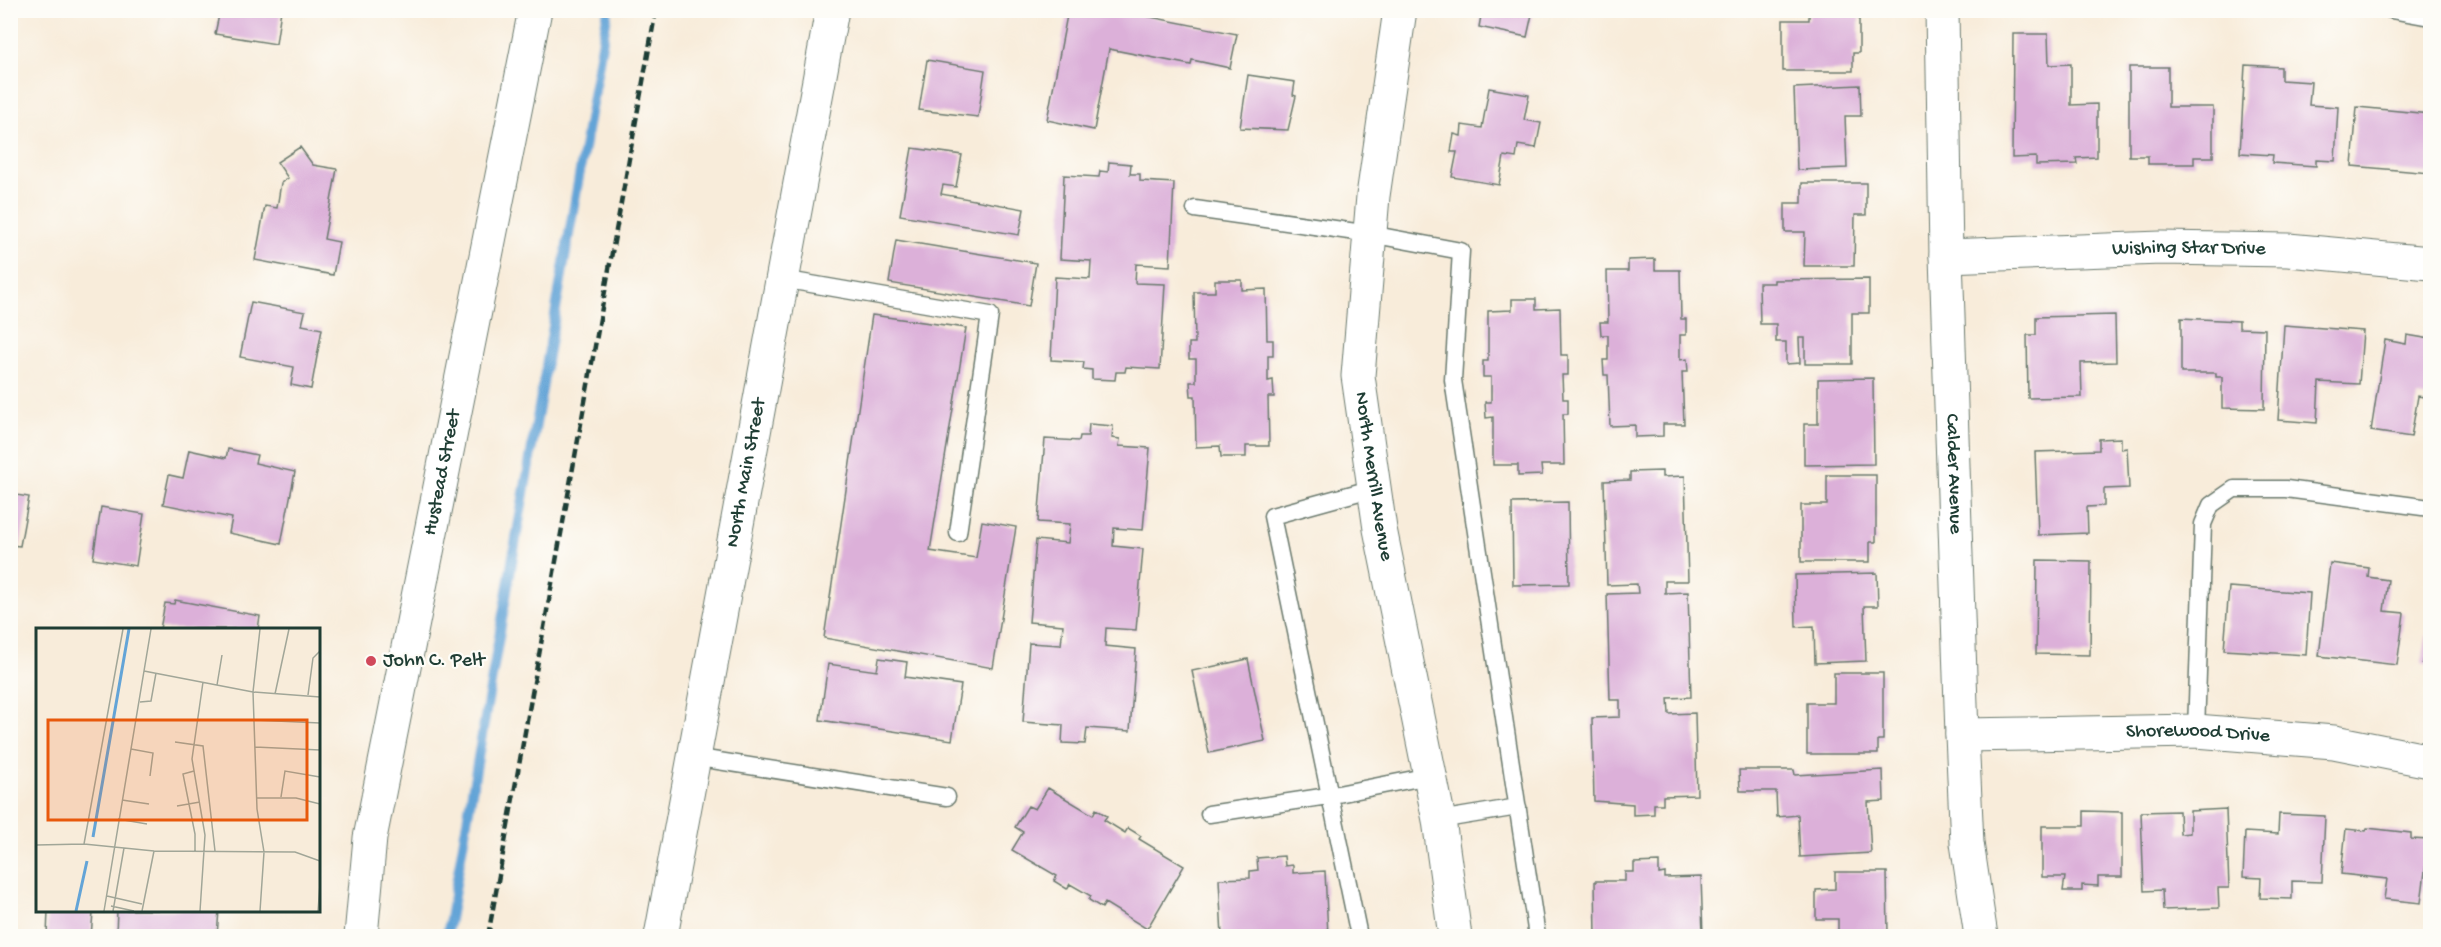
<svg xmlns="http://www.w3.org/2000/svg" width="2441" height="947" font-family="'Gochi Hand',sans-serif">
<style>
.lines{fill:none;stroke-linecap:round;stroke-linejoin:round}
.stream{stroke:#63a4d7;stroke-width:10}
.building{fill:#dcb0d9}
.lane-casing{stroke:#6b7a6e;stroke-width:19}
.street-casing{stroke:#6b7a6e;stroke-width:35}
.secondary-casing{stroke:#6b7a6e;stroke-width:35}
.lane{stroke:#fff;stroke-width:16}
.street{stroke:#fff;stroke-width:33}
.secondary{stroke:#fff;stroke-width:33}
.rail{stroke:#1f3d34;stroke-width:4.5;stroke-dasharray:9 4.5;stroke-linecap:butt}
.poi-dot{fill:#d1495b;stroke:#fdfcf7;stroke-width:2}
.labels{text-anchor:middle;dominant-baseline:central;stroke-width:4.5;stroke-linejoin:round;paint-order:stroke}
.street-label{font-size:20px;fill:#1f3d34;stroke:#fdfcf7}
.poi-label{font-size:20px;fill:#1f3d34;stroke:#fdfcf7;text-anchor:start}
.inset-river{fill:none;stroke:#63a4d7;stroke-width:3}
.inset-road{fill:none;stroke:#a1a698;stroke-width:1.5}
.view{fill:#e8590c;fill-opacity:0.15;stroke:#e8590c;stroke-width:3}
.inset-edge{fill:none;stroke:#1f3d34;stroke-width:3}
</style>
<rect width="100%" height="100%" fill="#fdfcf7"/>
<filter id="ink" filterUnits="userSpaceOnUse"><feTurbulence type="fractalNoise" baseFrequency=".0167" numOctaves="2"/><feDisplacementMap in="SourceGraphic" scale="12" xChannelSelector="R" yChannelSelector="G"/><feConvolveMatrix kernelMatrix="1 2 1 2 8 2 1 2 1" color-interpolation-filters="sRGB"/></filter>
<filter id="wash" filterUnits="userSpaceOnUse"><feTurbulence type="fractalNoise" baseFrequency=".008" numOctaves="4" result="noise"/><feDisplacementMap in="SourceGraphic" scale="24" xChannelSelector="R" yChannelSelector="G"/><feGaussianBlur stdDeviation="1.35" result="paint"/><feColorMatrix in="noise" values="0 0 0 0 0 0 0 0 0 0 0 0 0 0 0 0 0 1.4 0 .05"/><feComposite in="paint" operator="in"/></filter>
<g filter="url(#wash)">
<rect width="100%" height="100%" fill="#f8ecda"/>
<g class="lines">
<path class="stream" d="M 447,936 L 608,10"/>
</g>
<g id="blocks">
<path class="building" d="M 220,10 L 281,10 L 276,44 L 215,34 Z
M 1068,10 L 1115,10 L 1237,34 L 1230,68 L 1192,60 L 1191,65 L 1109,49 L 1094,130 L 1047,120 Z
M 1482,10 L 1533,10 L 1527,37 L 1479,27 Z
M 1809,10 L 1859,10 L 1859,53 L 1853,53 L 1853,71 L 1783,71 L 1783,20 L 1809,20 Z
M 2013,34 L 2048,34 L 2049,65 L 2071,64 L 2071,105 L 2097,104 L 2097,157 L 2076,158 L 2077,164 L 2036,165 L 2036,157 L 2012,158 Z
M 927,60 L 985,70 L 978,117 L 919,110 Z
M 2245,65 L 2281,67 L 2281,80 L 2311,82 L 2309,105 L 2338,107 L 2335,161 L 2316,160 L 2316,166 L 2272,163 L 2273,155 L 2240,153 Z
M 2129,67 L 2168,67 L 2168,107 L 2213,107 L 2213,157 L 2194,157 L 2194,164 L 2148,164 L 2148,156 L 2129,156 Z
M 1248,75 L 1295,82 L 1293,95 L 1296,96 L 1288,130 L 1240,128 Z
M 1860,85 L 1861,116 L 1845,116 L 1847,168 L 1797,170 L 1794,88 Z
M 1489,88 L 1529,95 L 1524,120 L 1541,123 L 1536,148 L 1518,145 L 1516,158 L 1504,156 L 1499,185 L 1452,177 L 1457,152 L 1451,152 L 1454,134 L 1461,136 L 1462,125 L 1482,128 Z
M 2357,107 L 2430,114 L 2430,173 L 2352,166 Z
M 300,147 L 313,165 L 337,169 L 324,239 L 339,242 L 333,275 L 255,260 L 265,206 L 277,208 L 281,183 L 288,178 L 277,162 Z
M 912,148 L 962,155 L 956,187 L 943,185 L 941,194 L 1024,209 L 1019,235 L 900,215 Z
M 1109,162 L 1131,164 L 1130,174 L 1140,174 L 1140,181 L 1174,183 L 1170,266 L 1136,264 L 1135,283 L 1165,284 L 1160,369 L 1126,367 L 1125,372 L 1116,372 L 1115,380 L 1092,379 L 1092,370 L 1083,369 L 1084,362 L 1051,360 L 1055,277 L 1090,279 L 1091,261 L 1060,259 L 1064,175 L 1099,177 L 1100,171 L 1108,172 Z
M 1802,183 L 1866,183 L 1866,215 L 1855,215 L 1854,266 L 1804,266 L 1805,232 L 1785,232 L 1785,203 L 1802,203 Z
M 896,240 L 1036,263 L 1029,306 L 889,283 Z
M 1655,259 L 1655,270 L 1680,270 L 1681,319 L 1686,319 L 1686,335 L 1680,335 L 1680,360 L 1687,359 L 1688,372 L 1682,372 L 1684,424 L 1663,424 L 1663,436 L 1635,437 L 1635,425 L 1610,426 L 1608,375 L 1604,375 L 1603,360 L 1608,360 L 1608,335 L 1601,335 L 1600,322 L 1608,322 L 1607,271 L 1628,271 L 1628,260 Z
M 1869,279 L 1869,313 L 1852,313 L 1852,364 L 1805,364 L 1805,338 L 1799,338 L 1800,363 L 1786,364 L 1786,342 L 1776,342 L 1776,324 L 1760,324 L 1759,283 L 1774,283 L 1774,280 Z
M 1215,280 L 1242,280 L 1242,290 L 1266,289 L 1267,340 L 1273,340 L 1273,356 L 1268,356 L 1268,381 L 1273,380 L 1274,397 L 1268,397 L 1269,446 L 1246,446 L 1246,457 L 1221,457 L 1220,446 L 1196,447 L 1195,396 L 1191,396 L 1190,382 L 1196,382 L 1196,359 L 1189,359 L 1189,343 L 1195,343 L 1194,292 L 1215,292 Z
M 1512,299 L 1536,299 L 1536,309 L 1560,308 L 1561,355 L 1568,355 L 1568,375 L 1562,375 L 1563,399 L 1568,399 L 1568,414 L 1563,414 L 1564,465 L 1541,465 L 1542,475 L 1518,476 L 1518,465 L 1493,465 L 1493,417 L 1486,418 L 1485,402 L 1491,402 L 1491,377 L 1483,377 L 1483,361 L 1488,361 L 1488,311 L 1512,310 Z
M 251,302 L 305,312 L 302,325 L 322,329 L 311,389 L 291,385 L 294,367 L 240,357 Z
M 872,315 L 966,328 L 930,551 L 976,558 L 982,521 L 1016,527 L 993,668 L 824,638 Z
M 2115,315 L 2116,362 L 2081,363 L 2082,397 L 2028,398 L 2027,335 L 2036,335 L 2036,317 Z
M 2181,318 L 2239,321 L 2239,328 L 2265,329 L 2264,409 L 2222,408 L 2222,377 L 2216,377 L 2216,373 L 2181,373 Z
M 2284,325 L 2363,331 L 2359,384 L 2319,382 L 2317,423 L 2278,420 Z
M 2407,335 L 2430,339 L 2430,398 L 2418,396 L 2411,437 L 2371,431 L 2385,340 L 2406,344 Z
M 1873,378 L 1874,464 L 1804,465 L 1804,424 L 1818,424 L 1818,379 Z
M 1089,424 L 1113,426 L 1112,438 L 1120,439 L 1119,446 L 1150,448 L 1143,530 L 1114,528 L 1113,546 L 1143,549 L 1136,630 L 1106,628 L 1105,646 L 1136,649 L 1130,731 L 1087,728 L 1085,744 L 1062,743 L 1063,725 L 1023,722 L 1029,643 L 1061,645 L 1063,625 L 1029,622 L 1036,540 L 1068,543 L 1070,524 L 1038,522 L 1045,439 L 1079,441 L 1080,436 L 1088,436 Z
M 2121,438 L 2121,449 L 2127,448 L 2129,488 L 2104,489 L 2104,506 L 2087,507 L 2088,533 L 2038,535 L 2035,452 L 2099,450 L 2099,439 Z
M 228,449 L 257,455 L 255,463 L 295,472 L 281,544 L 229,533 L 232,518 L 163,504 L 169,475 L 183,478 L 189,450 L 226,458 Z
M 1662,471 L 1662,477 L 1685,476 L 1688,581 L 1665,581 L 1665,593 L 1688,592 L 1691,697 L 1668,698 L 1669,714 L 1695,713 L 1697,795 L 1663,796 L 1663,804 L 1654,804 L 1654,814 L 1633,815 L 1633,804 L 1594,801 L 1592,718 L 1620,717 L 1620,700 L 1610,700 L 1607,594 L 1638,593 L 1637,584 L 1607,585 L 1604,481 L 1630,480 L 1630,472 Z
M 1827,475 L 1876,475 L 1876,542 L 1870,542 L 1870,562 L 1801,562 L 1801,505 L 1827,505 Z
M 10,494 L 29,497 L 20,546 L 10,545 Z
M 1568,502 L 1569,584 L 1513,585 L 1512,503 Z
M 101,507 L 144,514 L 136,566 L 93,559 Z
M 2037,560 L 2091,561 L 2090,655 L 2036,654 Z
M 2330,563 L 2369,568 L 2368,577 L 2388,580 L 2384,611 L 2404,613 L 2397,665 L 2319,656 Z
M 1877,573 L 1878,606 L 1864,606 L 1866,661 L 1815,663 L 1814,626 L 1796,627 L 1795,575 Z
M 2229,587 L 2310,593 L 2306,655 L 2224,650 Z
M 175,600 L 260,616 L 258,629 L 160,629 L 165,603 L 174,604 Z
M 2429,623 L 2430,623 L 2430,665 L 2422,663 Z
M 879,658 L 907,662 L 905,677 L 961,685 L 952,740 L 820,720 L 828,664 L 877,671 Z
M 1248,659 L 1265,741 L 1209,753 L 1192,671 Z
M 1834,673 L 1883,673 L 1883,740 L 1878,740 L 1878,754 L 1807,754 L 1807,703 L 1834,703 Z
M 1739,770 L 1794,770 L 1795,775 L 1883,770 L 1884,801 L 1868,802 L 1871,853 L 1800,857 L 1798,815 L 1777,817 L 1776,791 L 1740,791 Z
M 1048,788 L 1093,815 L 1096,809 L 1107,816 L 1104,820 L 1125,833 L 1128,828 L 1141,836 L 1139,839 L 1184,866 L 1147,929 L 1105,903 L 1102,908 L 1089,900 L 1091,896 L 1070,884 L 1067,889 L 1054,881 L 1057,876 L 1012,850 L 1023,832 L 1015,827 L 1028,806 L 1035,809 Z
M 2226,809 L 2229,888 L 2218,888 L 2219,908 L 2163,910 L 2162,890 L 2144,891 L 2141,812 L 2179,811 L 2180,834 L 2190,833 L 2190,811 Z
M 2084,811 L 2122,812 L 2122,877 L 2098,877 L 2098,886 L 2082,885 L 2082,891 L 2063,891 L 2065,877 L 2042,877 L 2042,826 L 2084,826 Z
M 2279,814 L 2325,816 L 2322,882 L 2292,881 L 2292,899 L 2260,898 L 2261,878 L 2243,877 L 2245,832 L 2278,834 Z
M 2367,828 L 2411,833 L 2411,839 L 2429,840 L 2421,903 L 2384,899 L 2387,879 L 2341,874 L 2346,829 L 2366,831 Z
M 1284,856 L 1285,866 L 1293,865 L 1293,873 L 1325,871 L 1328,936 L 1222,936 L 1219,879 L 1250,878 L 1250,871 L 1258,870 L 1257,858 Z
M 1659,862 L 1659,874 L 1665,873 L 1665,878 L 1701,877 L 1703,936 L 1596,936 L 1595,881 L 1625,881 L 1625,872 L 1634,872 L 1634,863 Z
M 1835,872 L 1887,872 L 1888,936 L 1838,936 L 1838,919 L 1816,919 L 1816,890 L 1835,889 Z
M 48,910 L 93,913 L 91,936 L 47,936 Z
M 117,910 L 219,910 L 217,936 L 116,934 Z"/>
</g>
</g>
<g filter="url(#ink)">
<use href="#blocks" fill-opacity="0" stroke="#6b7a6e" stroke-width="1.5"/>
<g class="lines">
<g class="lane-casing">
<path id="lane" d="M 2391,10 L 2430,17
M 1195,209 L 1370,234 L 1461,251 L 1453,380 L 1537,936
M 782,279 L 990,315 L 958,533
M 2196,731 L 2203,524 L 2211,505 L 2234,489 L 2286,489 L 2430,508
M 693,757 L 947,797
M 1209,814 L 1328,796 L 1429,776
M 1439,820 L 1518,807
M 1359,936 L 1272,516 L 1374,488"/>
</g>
<g class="street-casing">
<g id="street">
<path id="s1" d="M 1400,10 L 1373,196 L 1358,376 L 1380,529 L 1439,820 L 1455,936"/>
<path id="s2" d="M 1942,10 L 1946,256 L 1962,735 L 1967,843 L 1981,936"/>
<path id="s3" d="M 1946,256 L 2161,248 L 2288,250 L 2430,263"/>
<path id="s4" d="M 1962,735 L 2196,731 L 2334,742 L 2430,761"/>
<path id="s5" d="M 361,936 L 370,838 L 535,10"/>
</g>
</g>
<g class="secondary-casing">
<g id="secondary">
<path id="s6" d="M 661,936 L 832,10"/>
</g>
</g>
<use href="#lane" class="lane"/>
<use href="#street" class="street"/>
<use href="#secondary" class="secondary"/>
<path class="rail" d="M 488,936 L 656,10"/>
</g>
</g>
<circle class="poi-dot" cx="371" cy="661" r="6"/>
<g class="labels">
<g class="street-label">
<text stroke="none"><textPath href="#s3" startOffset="243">Wishing Star Drive</textPath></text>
<text stroke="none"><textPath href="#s5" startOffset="471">Hustead Street</textPath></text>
<text stroke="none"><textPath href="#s6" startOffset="471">North Main Street</textPath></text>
<text stroke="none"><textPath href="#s2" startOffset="464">Calder Avenue</textPath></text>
<text stroke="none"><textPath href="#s1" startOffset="470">North Merrill Avenue</textPath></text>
<text stroke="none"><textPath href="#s4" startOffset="236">Shorewood Drive</textPath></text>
</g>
<g class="poi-label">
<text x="383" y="661">John C. Pelt</text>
</g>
</g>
<g transform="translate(36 628)">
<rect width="284" height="284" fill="#f8ecda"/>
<path class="inset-river" d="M 57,209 L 93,1M 40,283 L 51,233"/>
<path class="inset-road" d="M 224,1 L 217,64 L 221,181 L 228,224 L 224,283M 108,43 L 217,64 L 284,69M 181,57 L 186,27M 239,66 L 253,1M 272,67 L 277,30 L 284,23M 104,74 L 115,73 L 120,45M 218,92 L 284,95M 139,114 L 167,118 L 179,223M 219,119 L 284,122M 95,121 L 117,125 L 114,148M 158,143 L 147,146 L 159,206 L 159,223M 245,169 L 249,143 L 284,149M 220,170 L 260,170 L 284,176M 86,172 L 113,176M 141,178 L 164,174M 82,191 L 111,196M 48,216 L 87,1M 0,217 L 48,216 L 118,223 L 259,224 L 284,233M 71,268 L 106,276M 75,278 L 98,283M 68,283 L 115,1M 77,283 L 88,220M 106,283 L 118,223M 164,283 L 169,207 L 156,131 L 167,54M 282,283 L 284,256"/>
<path class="view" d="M 12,92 L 271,92 L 271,192 L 12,192 Z"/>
<rect width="284" height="284" class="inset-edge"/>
</g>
<rect width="2441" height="947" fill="none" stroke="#fdfcf7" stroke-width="36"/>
</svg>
